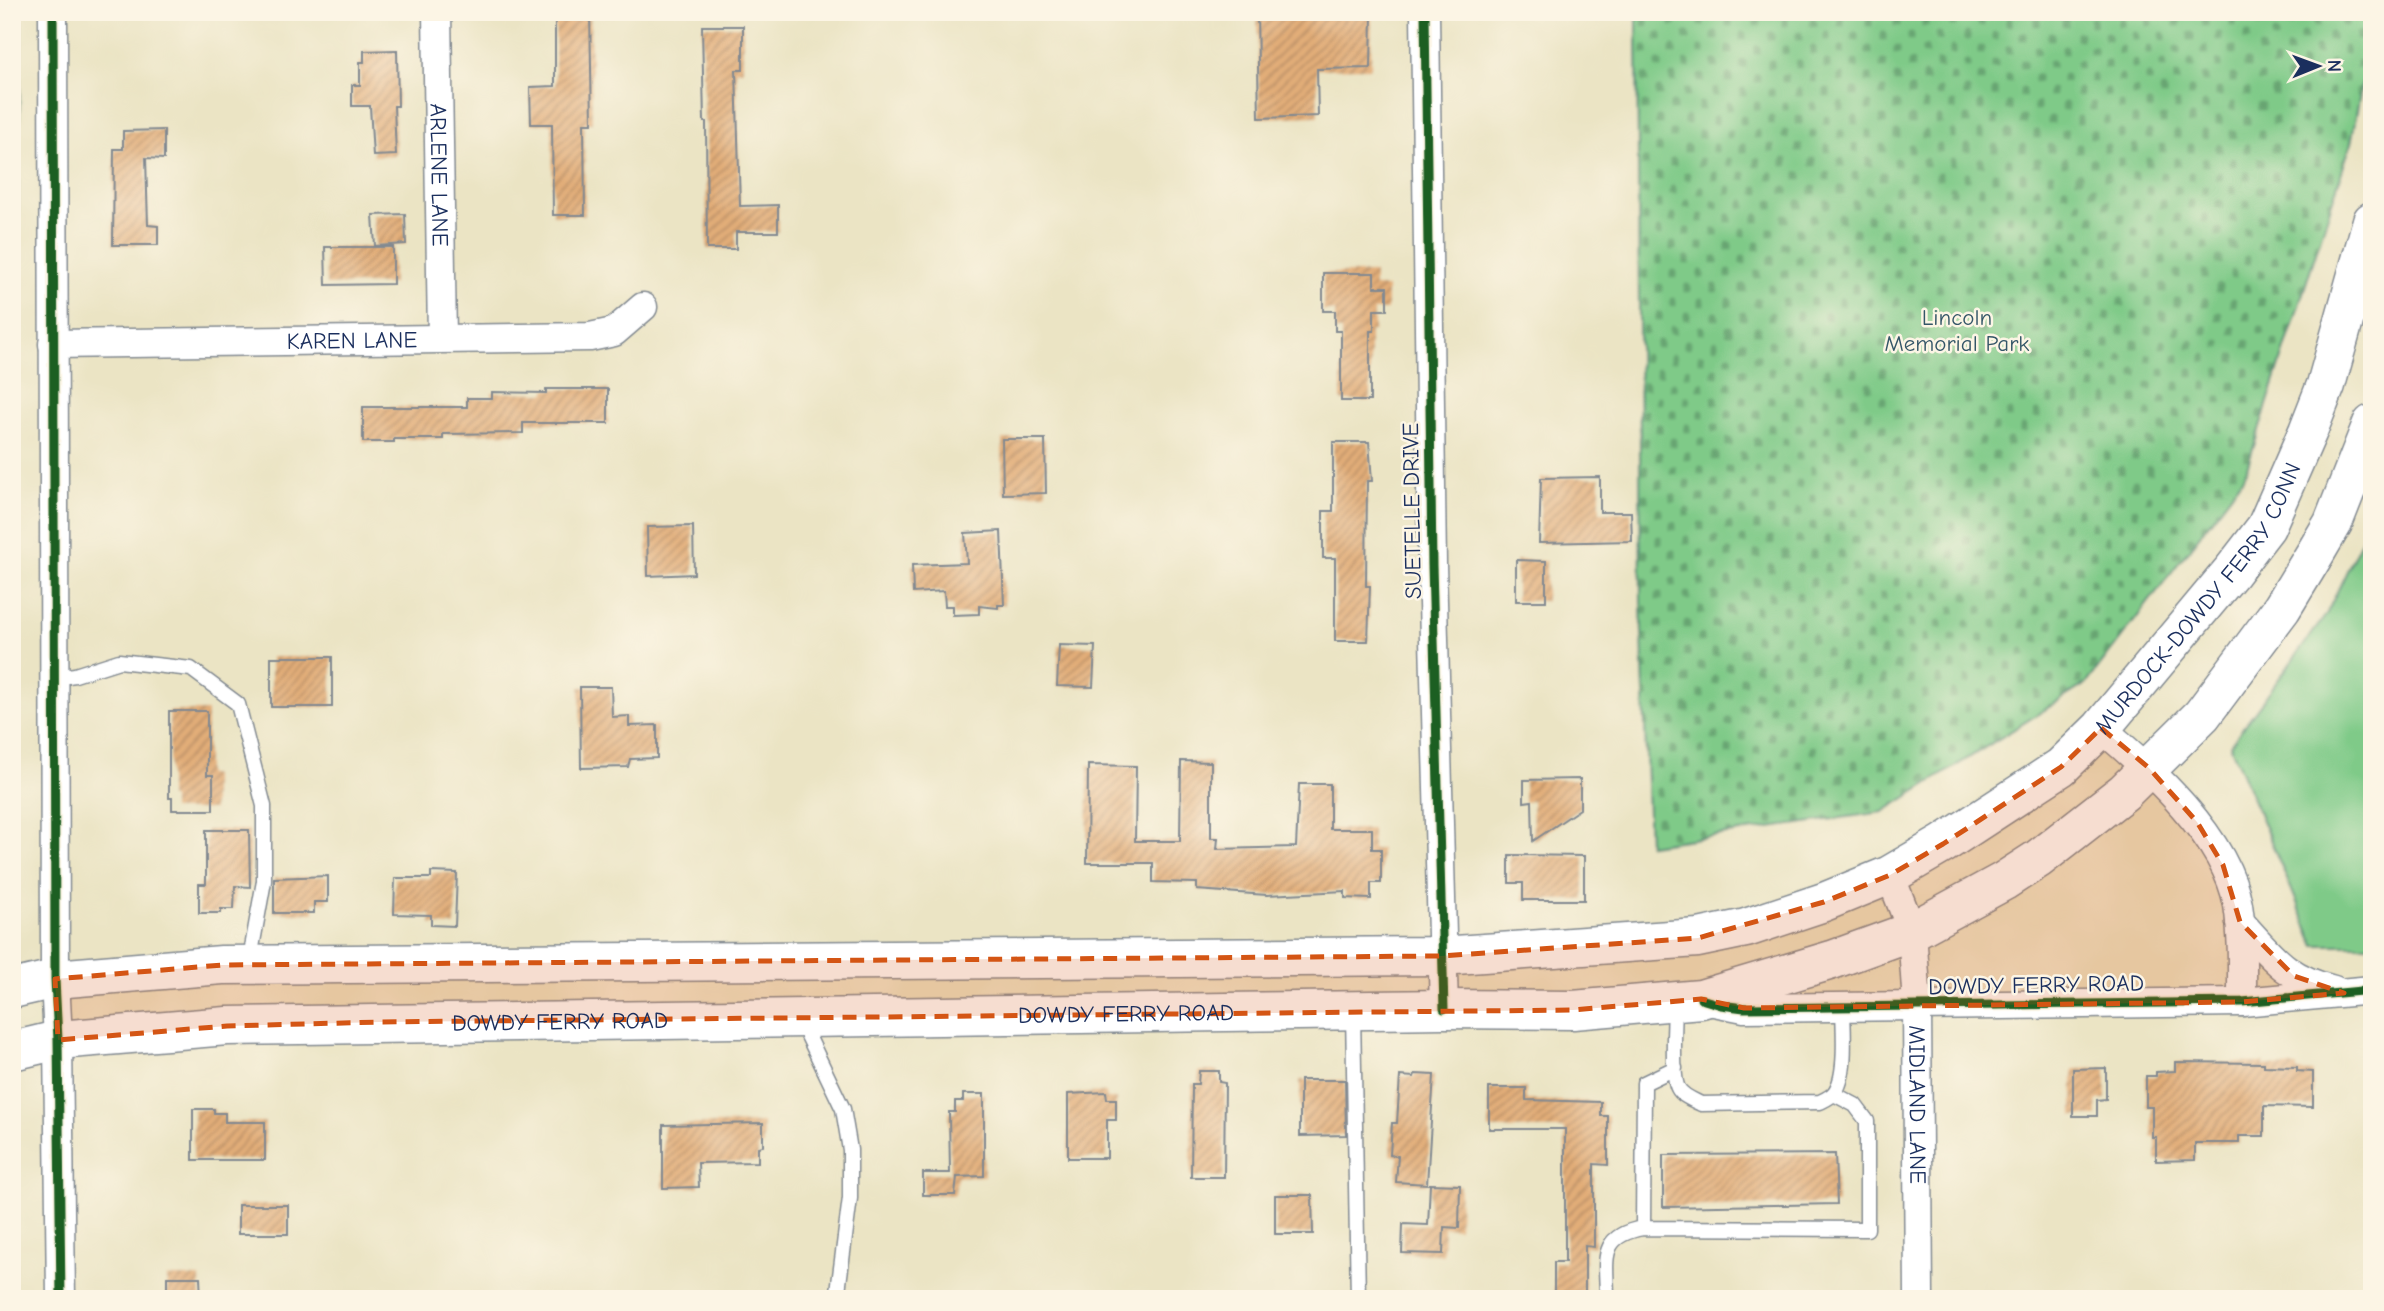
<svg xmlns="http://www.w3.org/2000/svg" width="2384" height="1311" font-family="'Comic Neue',sans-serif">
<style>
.green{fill:#7fca88;stroke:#4d7c73;stroke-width:2}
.cemetery{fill:url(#cemetery-stones);stroke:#4d7c73;stroke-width:2}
.building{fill:url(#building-hatch)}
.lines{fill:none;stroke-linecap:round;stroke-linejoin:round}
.lane-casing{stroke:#838a91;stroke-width:17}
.street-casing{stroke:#838a91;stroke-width:31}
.secondary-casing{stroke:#838a91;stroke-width:41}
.lane{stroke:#fff;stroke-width:14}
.street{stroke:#fff;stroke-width:28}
.secondary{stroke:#fff;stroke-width:38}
.cycleway-casing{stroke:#fcf5e5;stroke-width:13}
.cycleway{stroke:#1b5e20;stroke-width:9}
.marked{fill:#d45514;fill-opacity:0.2;stroke:#d45514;stroke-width:5;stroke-dasharray:14 9;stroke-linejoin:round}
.labels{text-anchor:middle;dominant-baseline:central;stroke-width:5;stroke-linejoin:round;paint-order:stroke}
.street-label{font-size:23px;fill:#1b2f5e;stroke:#fcf5e5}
.park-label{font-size:23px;fill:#345668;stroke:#fcf5e5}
</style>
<defs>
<pattern id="cemetery-stones" width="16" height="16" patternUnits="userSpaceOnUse" patternTransform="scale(1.75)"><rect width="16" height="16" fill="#7fca88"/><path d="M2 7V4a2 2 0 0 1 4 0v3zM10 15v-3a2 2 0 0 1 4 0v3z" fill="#67a472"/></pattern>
<pattern id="building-hatch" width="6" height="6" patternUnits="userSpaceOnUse" patternTransform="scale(1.75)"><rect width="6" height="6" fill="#e2ad78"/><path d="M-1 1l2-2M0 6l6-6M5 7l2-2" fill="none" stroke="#b68d66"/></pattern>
</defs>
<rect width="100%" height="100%" fill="#fcf5e5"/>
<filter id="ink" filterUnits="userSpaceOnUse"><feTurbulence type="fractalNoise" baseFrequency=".0143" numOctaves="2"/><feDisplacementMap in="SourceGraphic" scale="14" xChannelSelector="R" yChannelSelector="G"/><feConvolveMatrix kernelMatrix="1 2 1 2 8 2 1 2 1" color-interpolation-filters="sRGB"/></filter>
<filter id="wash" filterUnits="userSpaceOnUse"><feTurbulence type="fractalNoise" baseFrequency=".00686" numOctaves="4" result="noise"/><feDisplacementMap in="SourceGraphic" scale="28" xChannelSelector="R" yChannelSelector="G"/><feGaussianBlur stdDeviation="1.57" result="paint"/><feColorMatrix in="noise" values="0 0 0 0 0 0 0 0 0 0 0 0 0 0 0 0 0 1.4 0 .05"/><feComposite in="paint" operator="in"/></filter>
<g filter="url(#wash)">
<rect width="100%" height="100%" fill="#ebe4c4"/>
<path class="green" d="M 12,12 L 21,12 L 12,552 Z
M 2372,518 L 2372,945 L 2315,945 L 2230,745 L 2326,615 Z"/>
<path class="cemetery" d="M 1637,12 L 2372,12 L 2372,28 L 2351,143 L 2244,477 L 2087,683 L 1883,812 L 1649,845 L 1641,602 Z"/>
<g id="blocks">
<path class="building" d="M 555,12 L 590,12 L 592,123 L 584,123 L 585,215 L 553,215 L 552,124 L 531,124 L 530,87 L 555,86 Z
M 1257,12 L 1372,12 L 1371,68 L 1317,69 L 1318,116 L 1259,118 Z
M 702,26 L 743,26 L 743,70 L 736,70 L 740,206 L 778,205 L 778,232 L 736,232 L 736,249 L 707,249 L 706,122 L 704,122 Z
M 397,50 L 398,106 L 394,106 L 396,155 L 373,156 L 370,106 L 352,106 L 352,85 L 360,85 L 360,62 L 364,62 L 364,51 Z
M 164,130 L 164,159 L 146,158 L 148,225 L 158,226 L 158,245 L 113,245 L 114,149 L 123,149 L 123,131 Z
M 405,214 L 406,244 L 375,246 L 373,215 Z
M 325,247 L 393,247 L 393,284 L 326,285 Z
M 1323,273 L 1374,273 L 1374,287 L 1387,287 L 1387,310 L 1374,310 L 1374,331 L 1370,331 L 1370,401 L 1341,401 L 1341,331 L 1335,331 L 1335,311 L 1323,311 Z
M 546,389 L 608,389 L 608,423 L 523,423 L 523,433 L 443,434 L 443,439 L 394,439 L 394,442 L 363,442 L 363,407 L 467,407 L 467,398 L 492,398 L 492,392 L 546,393 Z
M 1002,439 L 1045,439 L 1046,493 L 1003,494 Z
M 1333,442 L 1369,442 L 1372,481 L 1367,481 L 1366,586 L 1370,586 L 1368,641 L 1335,641 L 1335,558 L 1323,558 L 1323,511 L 1333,511 Z
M 1600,477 L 1600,512 L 1631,512 L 1632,541 L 1539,543 L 1541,478 Z
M 693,526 L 694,574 L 648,576 L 647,527 Z
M 1001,531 L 1004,605 L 998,605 L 998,608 L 979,606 L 979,614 L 953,615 L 953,606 L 945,606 L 944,591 L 913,593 L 912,565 L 967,563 L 965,533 Z
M 1516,560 L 1546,561 L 1546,601 L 1516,601 Z
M 1059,645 L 1095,646 L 1093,687 L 1057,686 Z
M 271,657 L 332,657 L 332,707 L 271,707 Z
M 580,687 L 611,687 L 612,717 L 629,716 L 629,726 L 657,725 L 657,758 L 630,759 L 628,767 L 581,768 Z
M 169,711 L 207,711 L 207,775 L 213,775 L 213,810 L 172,810 L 172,798 L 169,798 Z
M 1181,761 L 1211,762 L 1211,838 L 1218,838 L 1217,849 L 1296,847 L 1299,784 L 1330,784 L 1330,829 L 1372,829 L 1372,849 L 1381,849 L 1381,883 L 1371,883 L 1371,899 L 1345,898 L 1345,891 L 1267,895 L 1197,890 L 1197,883 L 1153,882 L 1153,863 L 1087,863 L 1088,765 L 1136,766 L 1135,841 L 1180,841 Z
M 1580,779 L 1580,809 L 1533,841 L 1532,801 L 1524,802 L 1524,780 Z
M 206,830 L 249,830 L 250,887 L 235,886 L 234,909 L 221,909 L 221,913 L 199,913 L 199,884 L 206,884 Z
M 1509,855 L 1584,856 L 1584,900 L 1523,900 L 1523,883 L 1509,883 Z
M 431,872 L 457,873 L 455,926 L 431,925 L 431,915 L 394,914 L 395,878 L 431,878 Z
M 328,876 L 328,902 L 314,902 L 314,913 L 274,913 L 274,878 Z
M 2175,1062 L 2264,1063 L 2264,1066 L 2297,1067 L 2297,1071 L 2313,1072 L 2313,1107 L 2264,1106 L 2264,1136 L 2239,1136 L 2239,1143 L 2195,1143 L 2195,1160 L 2156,1161 L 2156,1137 L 2152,1137 L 2152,1107 L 2146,1107 L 2146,1076 L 2156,1076 L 2156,1072 L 2175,1071 Z
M 2106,1068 L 2106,1099 L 2097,1100 L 2097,1116 L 2073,1116 L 2073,1069 Z
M 1199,1071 L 1219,1071 L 1219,1082 L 1225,1083 L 1224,1177 L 1191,1177 L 1192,1084 L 1198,1084 Z
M 1415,1074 L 1434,1075 L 1427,1184 L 1396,1182 L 1398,1156 L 1390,1155 L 1392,1123 L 1397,1123 L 1400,1076 L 1414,1077 Z
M 1300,1080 L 1345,1080 L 1346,1135 L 1300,1136 Z
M 1489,1088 L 1526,1088 L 1526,1100 L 1601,1102 L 1601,1116 L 1608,1116 L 1608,1165 L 1594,1164 L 1594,1247 L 1585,1246 L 1585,1299 L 1554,1299 L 1554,1262 L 1565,1262 L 1565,1129 L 1489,1129 Z
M 1106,1092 L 1107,1099 L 1116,1099 L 1116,1120 L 1107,1120 L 1107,1158 L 1068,1158 L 1068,1094 Z
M 963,1094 L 984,1094 L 984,1176 L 957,1177 L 955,1195 L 923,1195 L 923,1173 L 950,1173 L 949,1112 L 955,1112 L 955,1101 L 963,1101 Z
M 193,1109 L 214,1109 L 214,1113 L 225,1113 L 225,1122 L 265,1122 L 265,1160 L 193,1160 Z
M 763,1123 L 763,1146 L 758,1147 L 758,1162 L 698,1163 L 699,1187 L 663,1188 L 663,1125 Z
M 1835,1154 L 1837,1204 L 1663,1207 L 1663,1155 Z
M 1430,1184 L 1460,1185 L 1459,1228 L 1444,1227 L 1443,1254 L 1402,1253 L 1403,1224 L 1428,1225 Z
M 1275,1195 L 1312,1195 L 1313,1234 L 1275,1234 Z
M 238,1205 L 288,1205 L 288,1234 L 238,1234 Z
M 167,1277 L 200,1277 L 201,1299 L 167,1299 Z"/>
</g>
</g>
<g filter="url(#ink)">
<use href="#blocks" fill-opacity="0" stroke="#838a91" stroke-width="2"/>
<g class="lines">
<g class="lane-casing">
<path id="lane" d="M 54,678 L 75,675 L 119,661 L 191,669 L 238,704 L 264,806 L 264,881 L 249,964
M 1675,1003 C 1675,1020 1671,1075 1678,1088 C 1682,1096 1693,1100 1701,1104 L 1820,1102 C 1824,1100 1831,1097 1834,1093 C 1848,1077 1843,1027 1843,1006
M 1353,1012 L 1358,1299
M 800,1019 L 843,1109 L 850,1150 L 850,1198 L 837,1299
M 1675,1068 L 1644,1083 L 1643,1228 L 1867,1229 L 1867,1121 L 1855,1105 L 1834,1094
M 1607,1299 C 1607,1261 1597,1236 1643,1228"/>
</g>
<g class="street-casing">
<g id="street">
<path d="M 53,12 L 55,979 L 58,1040 L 61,1299"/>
<path id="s1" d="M 437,12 L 442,338"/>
<path d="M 1425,12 L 1432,565 L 1444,1009"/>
<path id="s2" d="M 53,344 L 590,337 L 614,332 L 643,307"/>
<path d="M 2101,728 C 2151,770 2226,837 2238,905 C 2243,937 2242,970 2242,1002"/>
<path id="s3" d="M 1890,875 L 1912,931 L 1917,1005 L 1919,1299"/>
<path d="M 2240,922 C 2272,957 2287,979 2334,990"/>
<path d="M 1704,1000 L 1744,1008 L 2242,1002 L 2372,990"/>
</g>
</g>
<g class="secondary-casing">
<g id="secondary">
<path id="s4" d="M 12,989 L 55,979 L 222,965 L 1441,956 L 1698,938 L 1746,928 L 1824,902 L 1890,875 L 1943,844 L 2061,767 L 2101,728 L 2232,571 L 2266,527 L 2308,431 L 2326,385 L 2372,221"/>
<path id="s5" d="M 12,1051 L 58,1040 L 227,1026 L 1444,1009 L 1573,1010 L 1701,999 L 1832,960 L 1912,931 L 2004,881 L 2038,859 L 2124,792 L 2202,715 L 2282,608 L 2316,552 L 2333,523 L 2372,424"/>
</g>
</g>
<use href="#lane" class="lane"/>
<use href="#street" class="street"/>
<use href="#secondary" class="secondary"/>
<g class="cycleway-casing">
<path id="cycleway" d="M 53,12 L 55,979 L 58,1040 L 61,1299
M 1425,12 L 1432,565 L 1444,1009
M 1701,999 L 1721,1005 L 1744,1008 L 2242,1002 L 2372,990"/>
</g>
<use href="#cycleway" class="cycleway"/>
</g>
</g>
<path class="marked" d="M 2101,728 L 2149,768 L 2197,822 L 2223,865 L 2240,922 L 2294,976 L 2344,993 L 2242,1002 L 1744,1008 L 1701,999 L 1573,1010 L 380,1022 L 227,1026 L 58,1040 L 55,979 L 222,965 L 1441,956 L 1698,938 L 1824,902 L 1890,875 L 1943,844 L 2061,767 Z"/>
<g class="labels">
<g class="street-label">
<text stroke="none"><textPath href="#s1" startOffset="163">ARLENE LANE</textPath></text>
<text stroke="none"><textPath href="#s2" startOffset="299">KAREN LANE</textPath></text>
<text transform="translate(1412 511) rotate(-91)">SUETELLE DRIVE</text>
<text stroke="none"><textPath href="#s4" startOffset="2312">MURDOCK-DOWDY FERRY CONN</textPath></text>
<text transform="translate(2036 985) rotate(-1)">DOWDY FERRY ROAD</text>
<text stroke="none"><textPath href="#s5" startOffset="1116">DOWDY FERRY ROAD</textPath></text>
<text stroke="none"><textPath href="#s5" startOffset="550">DOWDY FERRY ROAD</textPath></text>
<text stroke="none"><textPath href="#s3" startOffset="234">MIDLAND LANE</textPath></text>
</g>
<g class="park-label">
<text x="1957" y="317">Lincoln<tspan x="1957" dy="26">Memorial Park</tspan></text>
</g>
</g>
<rect width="2384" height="1311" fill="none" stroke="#fcf5e5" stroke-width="42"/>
<g transform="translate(2318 66) rotate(89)" stroke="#fcf5e5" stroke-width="5" paint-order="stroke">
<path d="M0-5L12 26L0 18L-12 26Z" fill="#1b2f5e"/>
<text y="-10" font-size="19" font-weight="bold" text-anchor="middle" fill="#1b2f5e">N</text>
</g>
</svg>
